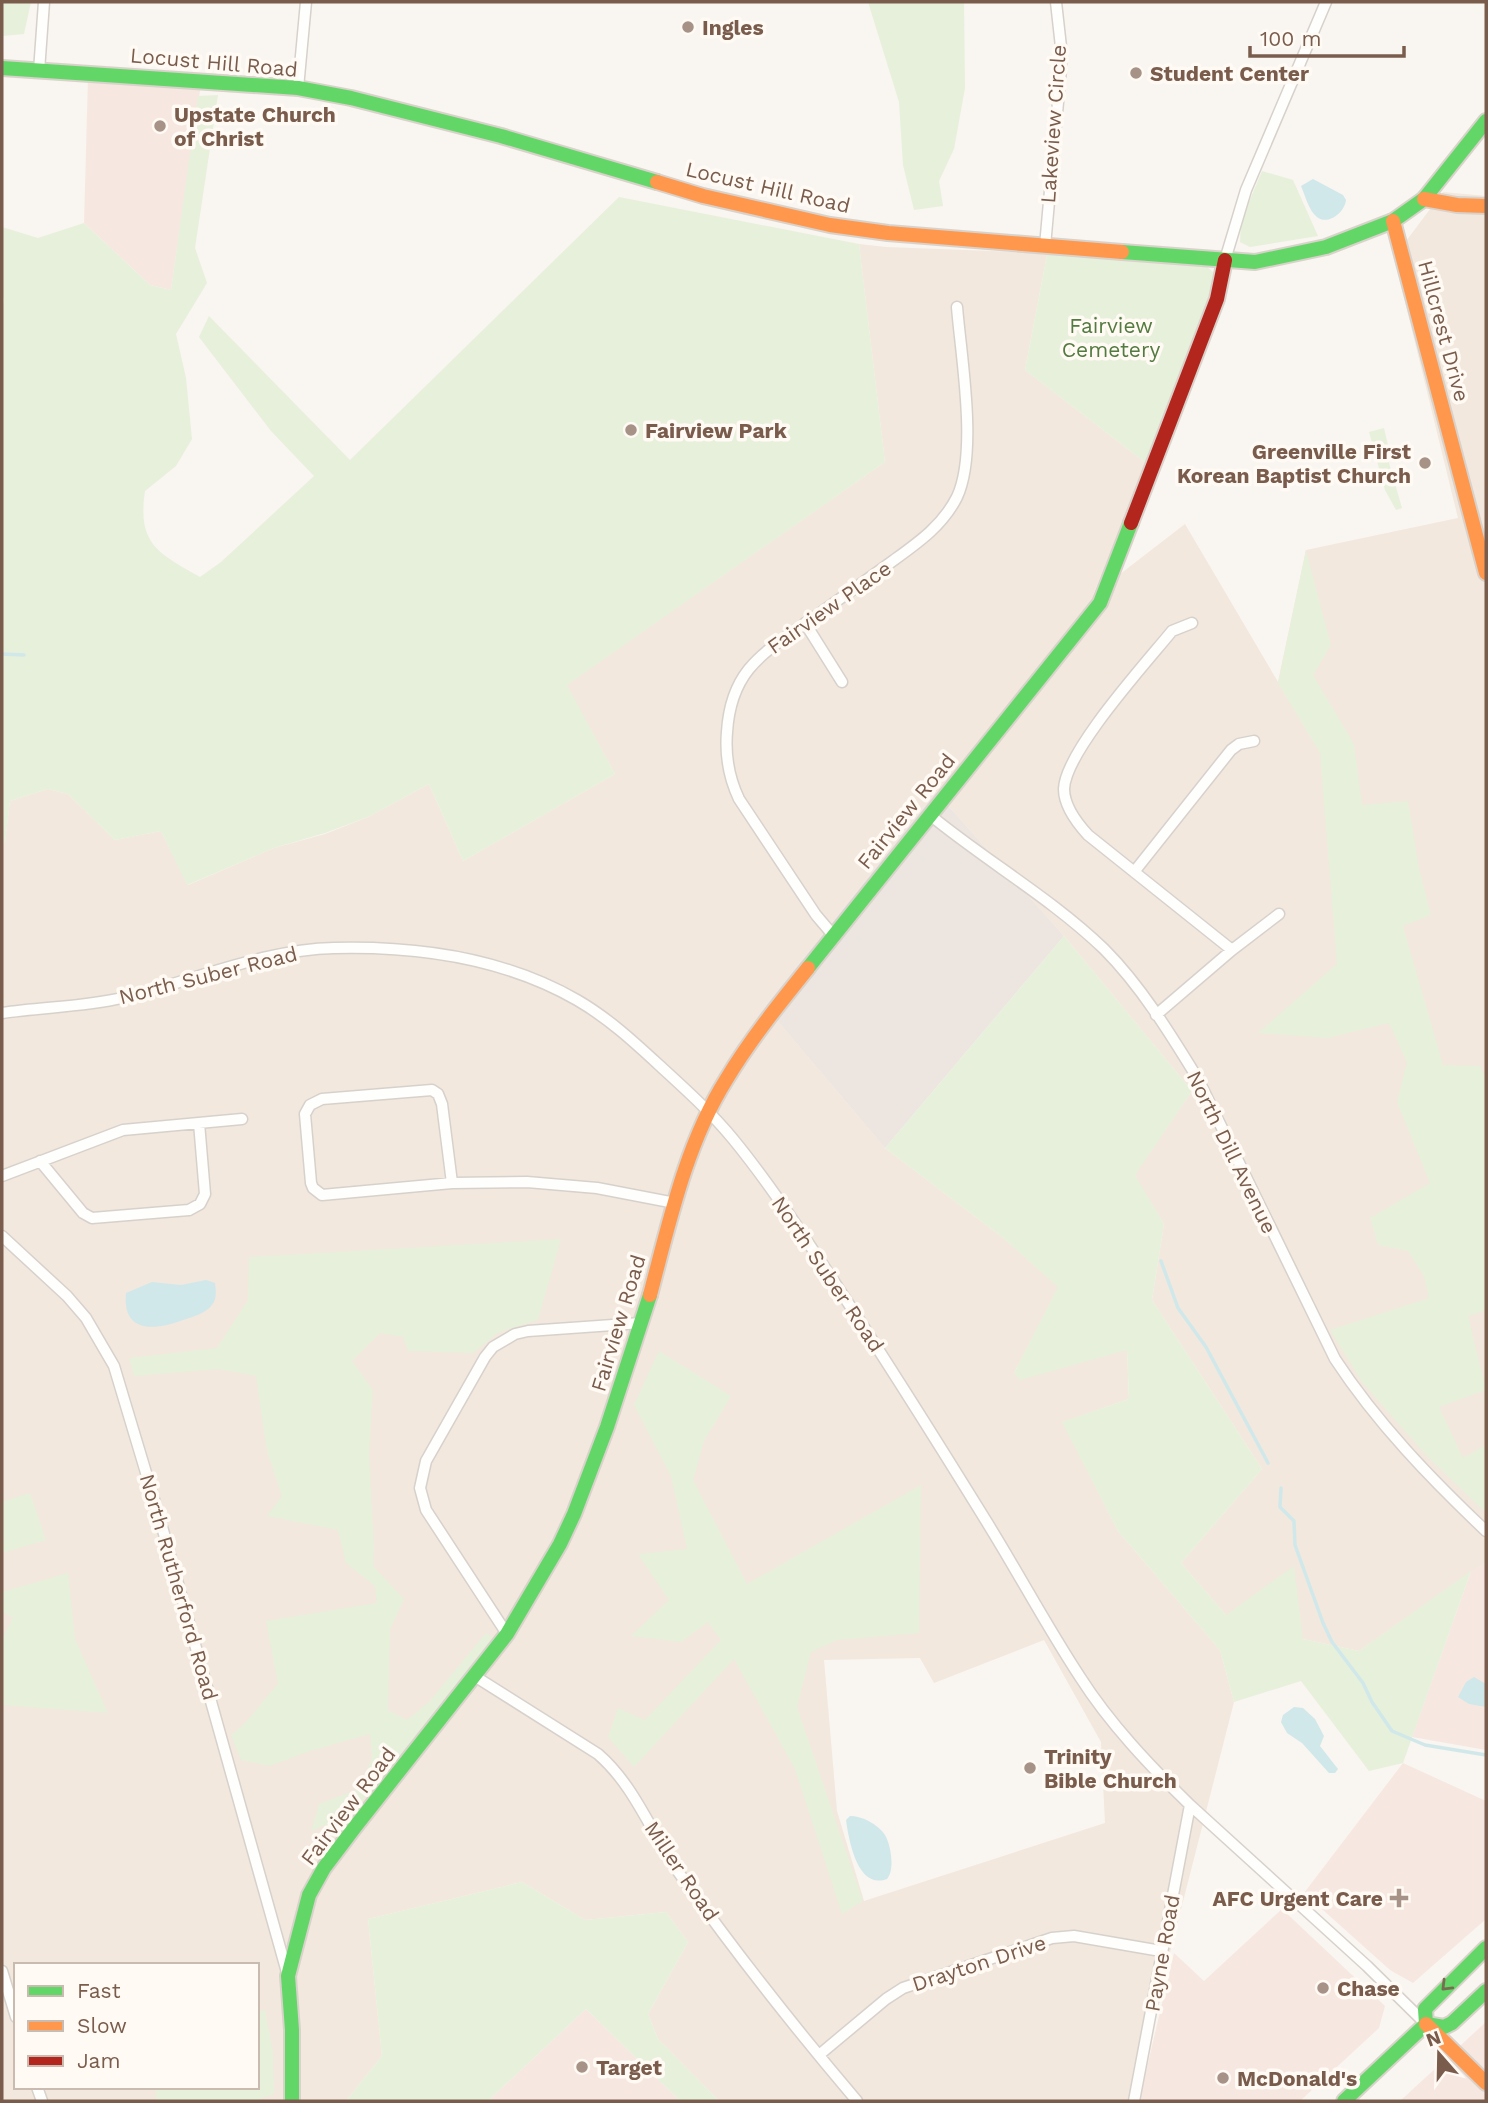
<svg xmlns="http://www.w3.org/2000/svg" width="1488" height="2103" font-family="'Work Sans',sans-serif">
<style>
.residential{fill:#f2e8de;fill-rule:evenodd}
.commercial{fill:#f6e8e1}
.industrial{fill:#ede5e0}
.green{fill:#e7f0db}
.water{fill:#d0e8ea}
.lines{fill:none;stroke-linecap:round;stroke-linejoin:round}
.stream{stroke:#d0e8ea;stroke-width:3.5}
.street-casing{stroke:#d7d1cb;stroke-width:13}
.fast-casing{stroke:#d9d2cb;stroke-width:18}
.slow-casing{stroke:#d9d2cb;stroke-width:18}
.jam-casing{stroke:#d9d2cb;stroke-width:18}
.street{stroke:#fefefd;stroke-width:10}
.fast{stroke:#63d668;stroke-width:14}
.slow{stroke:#ff974d;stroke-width:14}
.jam{stroke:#b3261e;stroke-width:14}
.oneway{stroke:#776e51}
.poi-dot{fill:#a69286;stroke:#fffaf3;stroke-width:2.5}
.labels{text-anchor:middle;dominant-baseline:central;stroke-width:7;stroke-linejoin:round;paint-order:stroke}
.poi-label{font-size:21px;font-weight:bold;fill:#7a5c4d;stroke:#fffaf3;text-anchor:start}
.street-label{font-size:21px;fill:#7a5c4d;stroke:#fffaf3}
.park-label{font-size:21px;fill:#537a41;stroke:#fffaf3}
</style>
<rect width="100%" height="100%" fill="#f9f5f0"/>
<path class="residential" d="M 1443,192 L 1486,196 L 1486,1563 L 1471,1572 L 1359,1651 L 1303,1639 L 1226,1615 L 1181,1563 L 1262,1469 L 1152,1300 L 1164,1224 L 1134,1175 L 1192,1091 L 1064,936 L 936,792 L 765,1006 L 885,1148 L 1002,1237 L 1059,1287 L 1014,1373 L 1127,1350 L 1129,1399 L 1063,1422 L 1118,1531 L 1220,1650 L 1234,1702 L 1132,2101 L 719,2101 L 658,2039 L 648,2014 L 688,1942 L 666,1912 L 585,1920 L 522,1882 L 368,1919 L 382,2056 L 346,2101 L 2,2101 L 2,844 L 5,842 L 10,801 L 48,789 L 68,794 L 115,840 L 161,831 L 188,885 L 274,848 L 325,834 L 368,817 L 429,784 L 463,861 L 615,774 L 566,685 L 885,462 L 859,244 L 886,247 L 1021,252 L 1047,255 L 1025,370 L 1146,463 L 1093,595 L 1185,524 L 1278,682 L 1306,550 L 1458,518 L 1394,257 ZM 1044,1640 L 1101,1742 L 1105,1823 L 864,1901 L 837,1811 L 824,1660 L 920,1658 L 934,1683 ZM 16,1965 L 257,1965 L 257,2087 L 16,2087 Z"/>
<path class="commercial" d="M 88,77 L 201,84 L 171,290 L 150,285 L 84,223 Z
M 1486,1563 L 1486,1750 L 1412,1737 L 1471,1571 Z
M 1403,1763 L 1486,1801 L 1486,1919 L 1413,1983 L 1390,1970 L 1304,1893 Z
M 1282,1909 L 1385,2006 L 1379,2028 L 1300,2101 L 1139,2101 L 1174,1953 L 1204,1981 Z
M 586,2009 L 680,2101 L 488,2101 Z
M 1486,2022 L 1486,2101 L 1400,2101 Z"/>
<path class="industrial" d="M 936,792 L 1064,936 L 885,1148 L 765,1006 Z"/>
<path class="green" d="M 2,2 L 31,2 L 24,34 L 2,36 Z
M 868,2 L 964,2 L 965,88 L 954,149 L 939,181 L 943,206 L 914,210 L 903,165 L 899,102 Z
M 218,95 L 195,248 L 207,283 L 176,334 L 186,378 L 192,439 L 176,466 L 145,491 C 137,544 158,553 200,577 L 221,562 L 314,476 L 271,431 L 199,337 L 209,316 L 350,460 L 619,197 L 859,244 L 885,462 L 567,685 L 615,774 L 463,861 L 429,784 L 368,817 L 325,833 L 274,848 L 187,885 L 161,831 L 115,840 L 68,794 L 48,789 L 10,801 L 5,843 L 2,844 L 2,309 L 4,300 L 2,294 L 2,227 L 38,238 L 84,223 L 150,285 L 171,290 L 198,96 Z
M 1262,171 L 1293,180 L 1318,236 L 1250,247 L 1240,242 L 1241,221 Z
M 1047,255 L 1094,255 L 1204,264 L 1213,272 L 1215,286 L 1146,463 L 1025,370 Z
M 1384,428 L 1390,454 L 1389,463 L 1402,508 L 1396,510 L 1385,490 L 1369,432 Z
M 1306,550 L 1331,645 L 1313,675 L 1354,744 L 1362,805 L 1408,801 L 1419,868 L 1431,915 L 1403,926 L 1443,1065 L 1480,1066 L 1486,1080 L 1486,1310 L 1468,1316 L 1486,1390 L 1439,1407 L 1463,1458 L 1486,1445 L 1486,1513 L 1426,1455 L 1362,1382 L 1330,1330 L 1429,1298 L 1424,1276 L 1408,1251 L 1378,1245 L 1370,1218 L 1430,1183 L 1397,1102 L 1407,1062 L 1389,1023 L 1328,1038 L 1258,1033 L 1337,964 L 1320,753 L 1278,683 Z
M 1064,936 L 1192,1091 L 1135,1175 L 1164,1224 L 1152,1300 L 1262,1469 L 1181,1563 L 1226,1615 L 1294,1566 L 1303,1639 L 1359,1651 L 1471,1571 L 1403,1763 L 1369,1771 L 1301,1681 L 1234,1702 L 1220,1650 L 1118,1531 L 1062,1422 L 1129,1399 L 1127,1350 L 1020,1380 L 1014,1373 L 1058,1287 L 1002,1237 L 885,1148 Z
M 561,1239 L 538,1320 L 499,1332 L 473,1353 L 408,1351 L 403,1337 L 380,1333 L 352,1361 L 373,1390 L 369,1453 L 374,1548 L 373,1566 L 404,1599 L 390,1629 L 388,1710 L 407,1720 L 429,1702 L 486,1633 L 497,1640 L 438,1713 L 350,1815 L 311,1831 L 319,1804 L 359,1789 L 372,1758 L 370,1734 L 310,1751 L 270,1766 L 241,1760 L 231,1735 C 250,1721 262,1701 278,1684 L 266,1621 L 377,1603 L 375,1586 L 346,1563 L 338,1530 L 267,1516 L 282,1496 L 267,1451 L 256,1376 L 219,1369 L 134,1376 L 129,1358 L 217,1348 L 248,1300 L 249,1257 Z
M 659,1351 L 731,1396 L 704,1441 L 693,1480 L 747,1584 L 921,1485 L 919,1633 L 837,1640 L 811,1652 L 797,1707 L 863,1901 L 842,1914 L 795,1769 L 734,1659 L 634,1767 L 608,1737 L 618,1708 L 645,1720 L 721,1640 L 708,1622 L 681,1642 L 631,1636 L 669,1600 L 638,1554 L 687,1549 L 671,1476 L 634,1405 Z
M 30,1493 L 46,1540 L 2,1553 L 2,1502 Z
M 68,1573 L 75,1639 L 108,1713 L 2,1705 L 2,1639 L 13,1618 L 2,1611 L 2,1592 Z
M 522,1882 L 585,1920 L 666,1912 L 688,1942 L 648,2014 L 658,2039 L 719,2101 L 680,2101 L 586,2009 L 488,2101 L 346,2101 L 382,2056 L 368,1919 Z
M 265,2010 L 273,2052 L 274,2094 L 254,2101 L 157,2101 L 155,2087 L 257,2087 L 257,2012 Z"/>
<path class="water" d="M 1313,179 L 1343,195 L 1346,200 C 1345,212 1328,226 1317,217 C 1309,211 1305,195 1301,186 Z
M 206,1280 L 215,1283 C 216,1290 217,1299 212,1305 C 206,1313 193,1317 183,1320 C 154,1331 122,1333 126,1293 L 152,1282 L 181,1285 Z
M 1474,1677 L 1486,1684 L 1486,1707 L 1469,1704 L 1458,1697 L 1466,1682 Z
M 1294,1707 L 1303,1708 L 1315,1719 L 1324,1736 L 1320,1746 L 1338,1769 L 1335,1773 L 1329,1773 L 1302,1743 L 1287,1733 L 1281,1722 L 1283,1715 Z
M 850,1816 C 862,1816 878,1824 885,1835 C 891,1845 895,1870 887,1879 C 858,1890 849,1842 846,1820 Z"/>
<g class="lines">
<path class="stream" d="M 2,654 L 24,655
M 1161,1261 L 1178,1308 L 1206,1347 L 1268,1463
M 1281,1488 L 1280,1507 L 1294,1521 L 1295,1545 L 1323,1623 L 1332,1642 L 1363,1683 L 1372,1702 L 1392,1731 L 1425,1745 L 1486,1755"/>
<g class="street-casing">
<path id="street" d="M 39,71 L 44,2
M 298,88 L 306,2
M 1045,246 L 1061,69 L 1061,47 L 1056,2
M 1225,260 L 1246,190 L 1326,2
M 805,623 L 842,682
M 1192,623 L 1172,631 C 1146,663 1065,752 1064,789 C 1064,806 1077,823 1088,835 L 1232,950
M 930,815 C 986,861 1051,898 1104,949 C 1141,986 1171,1035 1198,1079 L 1335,1359 C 1377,1423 1431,1479 1486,1531
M 1134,872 L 1231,750 L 1239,744 L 1254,741
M 833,935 L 816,915 L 739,799 C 729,778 725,756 727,732 C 731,668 765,652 812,619 C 839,599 867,580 894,560 C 919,542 943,525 957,497 C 978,452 961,357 957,307
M 2,1013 C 42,1007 83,1007 122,998 C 190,982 265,949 334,948 C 417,946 504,958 577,1000 C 608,1018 633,1041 659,1065 C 685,1089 711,1112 733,1139 C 761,1173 785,1208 809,1244 C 871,1336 930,1430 988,1524 C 1019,1574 1047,1627 1080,1677 C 1110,1724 1150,1766 1190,1805 L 1367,1966 L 1426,2024
M 1156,1015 L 1232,950 L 1279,914
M 40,1161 L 83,1213 L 92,1218 L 189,1210 L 200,1204 L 205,1194 L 199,1123
M 2,1176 L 123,1130 L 242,1119
M 452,1183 L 442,1104 L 438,1094 L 432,1090 L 322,1099 L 310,1105 L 305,1114 L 311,1183 L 313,1188 L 322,1195 L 452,1183 L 527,1182 L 597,1188 L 675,1203
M 2,1236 L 67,1296 L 86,1318 L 114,1366 L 159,1516 L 288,1976
M 507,1634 L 426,1510 L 420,1488 L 426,1461 L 485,1357 L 493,1347 L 515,1334 L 528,1331 L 641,1323
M 476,1677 L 598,1754 C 635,1786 651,1833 679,1873 C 735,1952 795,2028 857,2101
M 2,1971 L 16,2017
M 819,2055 L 886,1999 L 903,1988 L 1052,1938 L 1074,1936 L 1161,1951
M 37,2087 L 42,2101
M 1134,2101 L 1190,1805"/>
</g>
<g class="fast-casing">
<path id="fast" d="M 2,68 L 298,88 L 351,98 L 501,136 L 657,182
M 1122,252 L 1255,262 L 1326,247 L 1393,221 L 1424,199 L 1486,121
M 808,968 L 1100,603 L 1131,523
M 1426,2024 L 1425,2009 L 1486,1948
M 1426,2024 L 1444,2027 L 1452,2023 L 1486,1991
M 292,2101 L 292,2030 L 288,1976 L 309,1895 L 324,1868 L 355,1827 L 507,1634 L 560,1544 L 574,1514 L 607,1427 L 650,1295
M 1344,2101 L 1426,2024"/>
</g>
<g class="slow-casing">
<path id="slow" d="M 657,182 L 703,196 L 830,225 L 888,233 L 1122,252
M 1424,199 L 1457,205 L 1486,206
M 1393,221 L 1486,573
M 650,1295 C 669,1223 686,1144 726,1080 C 750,1040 779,1004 808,968
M 1426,2024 L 1486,2083"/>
</g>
<g class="jam-casing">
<path id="jam" d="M 1131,523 L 1217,299 L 1225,260"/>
</g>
<use href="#street" class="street"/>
<use href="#fast" class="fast"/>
<use href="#slow" class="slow"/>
<use href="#jam" class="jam"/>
</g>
<defs><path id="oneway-chevron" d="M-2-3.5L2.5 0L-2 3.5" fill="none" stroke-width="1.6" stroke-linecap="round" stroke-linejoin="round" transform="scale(1.75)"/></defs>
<use class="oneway" href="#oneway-chevron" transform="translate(1446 1986) rotate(135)"/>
<g class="poi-dot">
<circle cx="688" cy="27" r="7"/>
<circle cx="1136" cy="73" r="7"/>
<circle cx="160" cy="126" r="7"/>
<circle cx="631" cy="430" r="7"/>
<circle cx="1425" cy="463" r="7"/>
<circle cx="1030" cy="1768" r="7"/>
<path d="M1395.5 1887.5h7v7h7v7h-7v7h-7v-7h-7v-7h7z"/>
<circle cx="1323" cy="1988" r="7"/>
<circle cx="582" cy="2067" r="7"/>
<circle cx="1223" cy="2078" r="7"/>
</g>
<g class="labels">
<g class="poi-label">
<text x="702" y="27">Ingles</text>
<text x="1150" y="73">Student Center</text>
<text x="174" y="114">Upstate Church<tspan x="174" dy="24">of Christ</tspan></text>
<text x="645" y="430">Fairview Park</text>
<text x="1411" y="451" text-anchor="end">Greenville First<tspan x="1411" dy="24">Korean Baptist Church</tspan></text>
<text x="1044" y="1756">Trinity<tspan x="1044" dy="24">Bible Church</tspan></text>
<text x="1383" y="1898" text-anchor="end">AFC Urgent Care</text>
<text x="1337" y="1988">Chase</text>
<text x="596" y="2067">Target</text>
<text x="1237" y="2078">McDonald's</text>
</g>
<g class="street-label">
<text transform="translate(214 62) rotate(5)">Locust Hill Road</text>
<text transform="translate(1053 124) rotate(-86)">Lakeview Circle</text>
<text transform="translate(768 187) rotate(13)">Locust Hill Road</text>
<text transform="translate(1444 331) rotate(75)">Hillcrest Drive</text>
<text transform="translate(829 607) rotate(-35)">Fairview Place</text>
<text transform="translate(906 811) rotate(-51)">Fairview Road</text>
<text transform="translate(208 975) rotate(-14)">North Suber Road</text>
<text transform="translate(1232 1152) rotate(64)">North Dill Avenue</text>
<text transform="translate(828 1274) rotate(56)">North Suber Road</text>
<text transform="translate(618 1323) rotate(-73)">Fairview Road</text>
<text transform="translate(179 1587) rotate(74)">North Rutherford Road</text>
<text transform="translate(348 1806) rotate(-53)">Fairview Road</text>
<text transform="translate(682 1871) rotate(56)">Miller Road</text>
<text transform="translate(1162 1953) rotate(-80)">Payne Road</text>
<text transform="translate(979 1963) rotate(-18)">Drayton Drive</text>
</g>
<g class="park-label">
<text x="1111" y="325">Fairview<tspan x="1111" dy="24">Cemetery</tspan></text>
</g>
</g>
<rect width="1488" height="2103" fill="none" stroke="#7a5c4d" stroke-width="7"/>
<rect x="14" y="1963" width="245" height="126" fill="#fffaf3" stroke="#cabbb1" stroke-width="2"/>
<rect x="28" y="1986" width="35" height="10" fill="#63d668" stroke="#cabbb1" stroke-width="2"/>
<text x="77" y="1998" font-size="21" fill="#7a5c4d">Fast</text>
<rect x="28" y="2021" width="35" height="10" fill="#ff974d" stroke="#cabbb1" stroke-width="2"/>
<text x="77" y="2033" font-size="21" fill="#7a5c4d">Slow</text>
<rect x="28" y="2056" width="35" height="10" fill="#b3261e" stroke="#cabbb1" stroke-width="2"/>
<text x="77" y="2068" font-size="21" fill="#7a5c4d">Jam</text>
<g transform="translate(1439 2054) rotate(340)" stroke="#fffaf3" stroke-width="5" paint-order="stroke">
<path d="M0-5L12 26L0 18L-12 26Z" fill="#7a5c4d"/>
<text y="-10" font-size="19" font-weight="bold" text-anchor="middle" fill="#7a5c4d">N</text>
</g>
<path d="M1250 46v10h154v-10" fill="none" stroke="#7a5c4d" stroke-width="3.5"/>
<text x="1260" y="46" font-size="21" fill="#7a5c4d" stroke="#fffaf3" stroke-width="5" paint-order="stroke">100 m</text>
</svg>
